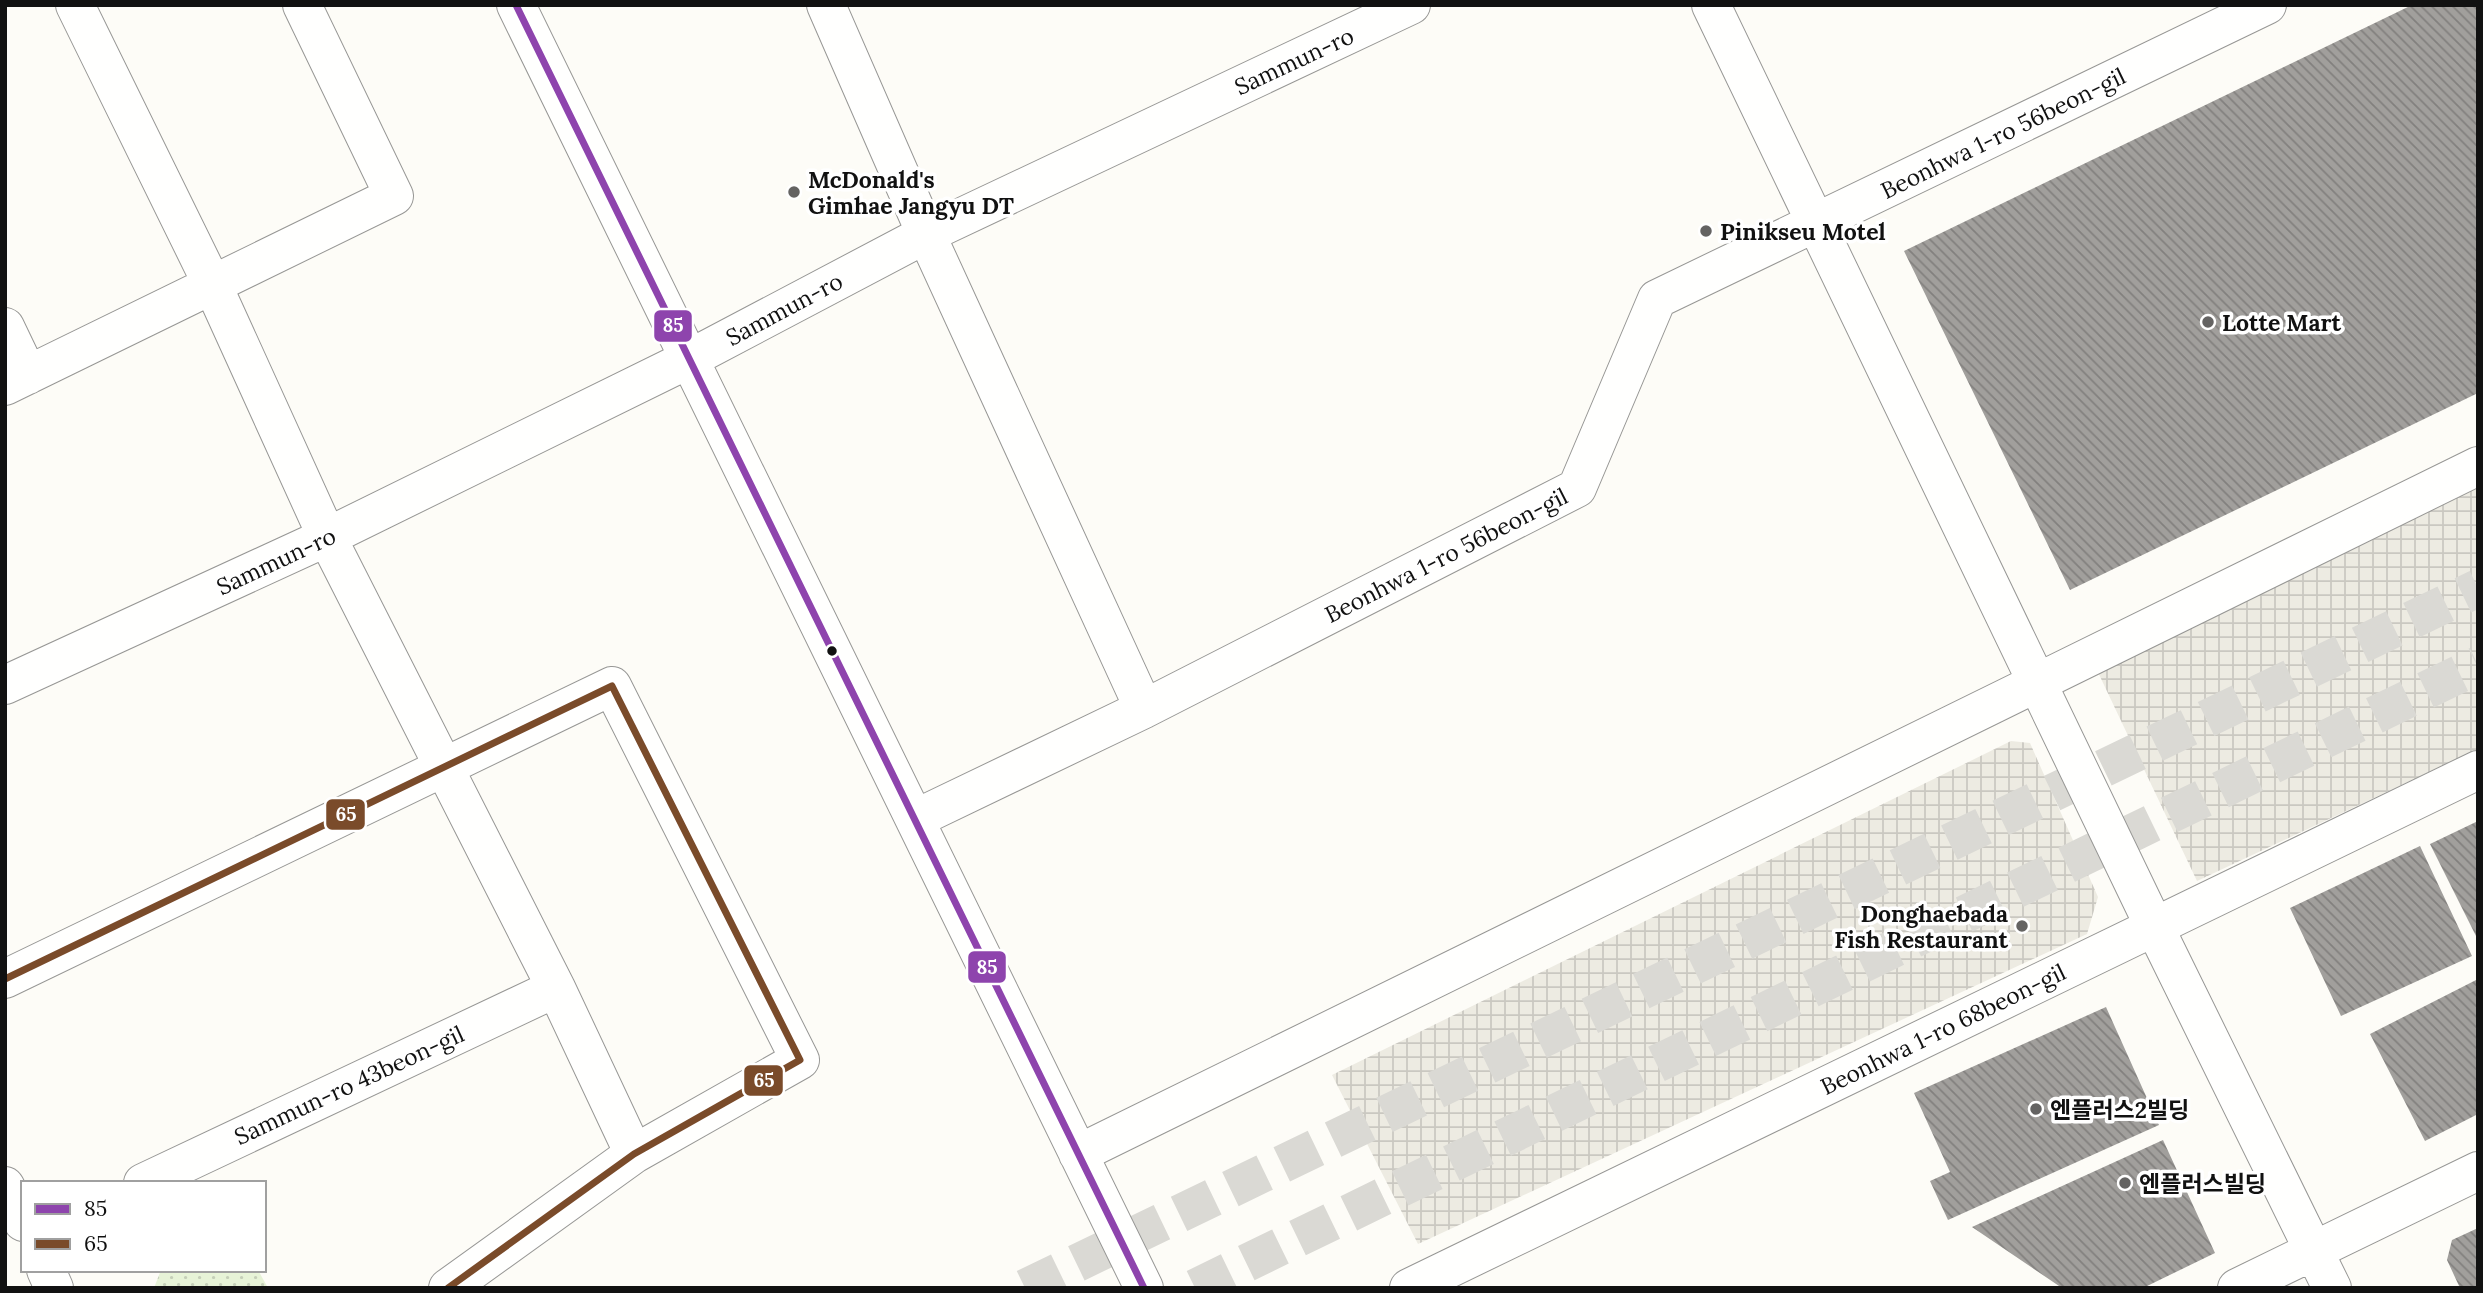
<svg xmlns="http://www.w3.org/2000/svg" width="2483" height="1293" font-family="Lora,'Noto Sans KR',serif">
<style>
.grass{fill:url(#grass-dots)}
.plaza{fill:url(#plaza-grid)}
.building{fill:url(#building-back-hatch)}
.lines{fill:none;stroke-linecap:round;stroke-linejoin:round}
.major-tunnel{stroke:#dad9d4;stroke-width:38;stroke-dasharray:38 19;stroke-linecap:butt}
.minor-casing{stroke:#979795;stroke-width:40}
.minor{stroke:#fffffe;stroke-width:38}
.bus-1-casing{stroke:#fff;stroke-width:12}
.bus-2-casing{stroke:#fff;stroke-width:12}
.bus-1{stroke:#8e44ad;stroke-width:7}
.bus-2{stroke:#7a4b2a;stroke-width:7}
.poi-dot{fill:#646362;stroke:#fff;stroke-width:2.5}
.bus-dot{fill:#111;stroke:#fff;stroke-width:2.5}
.labels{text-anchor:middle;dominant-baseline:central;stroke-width:7;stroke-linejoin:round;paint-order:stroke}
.street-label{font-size:23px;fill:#111;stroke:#fff}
.poi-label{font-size:23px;font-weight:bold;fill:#111;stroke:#fff;text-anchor:start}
.line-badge{stroke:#fff;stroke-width:2.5}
.badge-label{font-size:19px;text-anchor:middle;font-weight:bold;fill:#fff}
</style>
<defs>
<pattern id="grass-dots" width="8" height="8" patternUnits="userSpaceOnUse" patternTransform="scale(1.75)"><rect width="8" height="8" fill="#e7f3d7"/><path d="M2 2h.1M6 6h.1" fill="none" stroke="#c5cfb8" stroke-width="1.8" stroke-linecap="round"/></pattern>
<pattern id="plaza-grid" width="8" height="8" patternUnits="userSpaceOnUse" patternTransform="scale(1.75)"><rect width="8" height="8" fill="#edebe2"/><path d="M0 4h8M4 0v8" fill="none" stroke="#cac8c1"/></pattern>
<pattern id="building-back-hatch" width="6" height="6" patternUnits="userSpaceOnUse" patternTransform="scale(1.75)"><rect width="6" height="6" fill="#a19f9c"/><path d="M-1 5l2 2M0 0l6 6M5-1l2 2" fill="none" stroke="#82807e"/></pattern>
</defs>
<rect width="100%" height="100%" fill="#fdfcf7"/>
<path class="grass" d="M 161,1270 L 258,1270 L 268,1288 L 154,1288 Z"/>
<path class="plaza" d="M 2478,481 L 2478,749 L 2197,881 L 2095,666 Z
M 2011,741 L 2030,743 L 2098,897 L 2087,934 L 1418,1244 L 1332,1075 Z"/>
<path class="building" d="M 2412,5 L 2478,5 L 2478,393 L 2070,590 L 1904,251 Z
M 2478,821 L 2478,940 L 2430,844 Z
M 2420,846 L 2472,956 L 2341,1016 L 2290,908 Z
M 2478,979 L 2478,1114 L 2425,1141 L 2370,1034 Z
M 2106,1007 L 2159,1125 L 1948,1220 L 1930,1181 L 1950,1172 L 1914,1093 Z
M 2163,1140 L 2215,1253 L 2143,1288 L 2062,1288 L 1972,1227 Z
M 2478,1228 L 2478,1288 L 2460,1288 L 2447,1260 L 2452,1240 Z"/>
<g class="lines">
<path class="major-tunnel" d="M 1025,1288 L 2478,588
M 1195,1288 L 2478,665"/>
<g class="minor-casing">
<path id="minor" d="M 75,5 L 213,286 L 327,537 L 556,988 L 634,1154
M 516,5 L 1144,1288
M 826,5 L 926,234 L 1144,709 L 1577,488 L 1657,299 L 2267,5
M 1711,5 L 2155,928 L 2332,1288
M 5,327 L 28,375
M 5,386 L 394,196 L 302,5
M 5,685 L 327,537 L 689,359 L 926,234 L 1411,5
M 915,819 L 1144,709
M 5,979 L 612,686 L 800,1060 L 634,1154 L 448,1288
M 1078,1154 L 2478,466
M 143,1183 L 556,988
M 5,1186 L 23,1222
M 46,1270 L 54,1288
M 1409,1288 L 2478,770
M 2237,1288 L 2478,1171"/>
</g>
<use href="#minor" class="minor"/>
<g class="bus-1-casing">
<path id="bus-1" d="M 516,5 L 1144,1288"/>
</g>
<g class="bus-2-casing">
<path id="bus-2" d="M 5,979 L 612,686 L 800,1060 L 634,1154 L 448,1288"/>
</g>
<use href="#bus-1" class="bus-1"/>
<use href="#bus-2" class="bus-2"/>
</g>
<g class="poi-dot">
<circle cx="794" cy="192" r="7"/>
<circle cx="1706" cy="231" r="7"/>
<circle cx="2208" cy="322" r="7"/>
<circle cx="2022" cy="926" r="7"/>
<circle cx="2036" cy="1109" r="7"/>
<circle cx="2125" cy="1183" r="7"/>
</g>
<circle class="bus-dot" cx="832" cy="651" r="6"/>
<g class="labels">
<g class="street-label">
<text transform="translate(1294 61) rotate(-25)">Sammun-ro</text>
<text transform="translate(2003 133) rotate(-26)">Beonhwa 1-ro 56beon-gil</text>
<text transform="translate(784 309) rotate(-28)">Sammun-ro</text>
<text transform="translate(1446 555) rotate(-27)">Beonhwa 1-ro 56beon-gil</text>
<text transform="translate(276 561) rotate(-25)">Sammun-ro</text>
<text transform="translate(1943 1029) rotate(-26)">Beonhwa 1-ro 68beon-gil</text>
<text transform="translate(349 1085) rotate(-25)">Sammun-ro 43beon-gil</text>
</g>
<g class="poi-label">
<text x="808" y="179">McDonald's<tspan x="808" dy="26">Gimhae Jangyu DT</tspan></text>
<text x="1720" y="231">Pinikseu Motel</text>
<text x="2222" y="322">Lotte Mart</text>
<text x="2008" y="913" text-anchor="end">Donghaebada<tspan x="2008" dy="26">Fish Restaurant</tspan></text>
<text x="2050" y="1109">엔플러스2빌딩</text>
<text x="2139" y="1183">엔플러스빌딩</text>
</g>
</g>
<g class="line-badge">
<rect x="653" y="309" width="40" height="34" rx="7" fill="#8e44ad"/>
<rect x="325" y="798" width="41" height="33" rx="7" fill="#7a4b2a"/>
<rect x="967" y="950" width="40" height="34" rx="7" fill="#8e44ad"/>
<rect x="743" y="1064" width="41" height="33" rx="7" fill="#7a4b2a"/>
</g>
<g class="badge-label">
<text x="673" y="332">85</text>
<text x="346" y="821">65</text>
<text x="987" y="974">85</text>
<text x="764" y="1087">65</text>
</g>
<rect width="2483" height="1293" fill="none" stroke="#111111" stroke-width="14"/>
<rect x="21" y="1181" width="245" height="91" fill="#ffffff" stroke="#a0a0a0" stroke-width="2"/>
<rect x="35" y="1204" width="35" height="10" fill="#8e44ad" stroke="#a0a0a0" stroke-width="2"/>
<text x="84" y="1216" font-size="21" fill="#111111">85</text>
<rect x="35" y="1239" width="35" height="10" fill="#7a4b2a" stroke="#a0a0a0" stroke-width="2"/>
<text x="84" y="1251" font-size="21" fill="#111111">65</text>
</svg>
